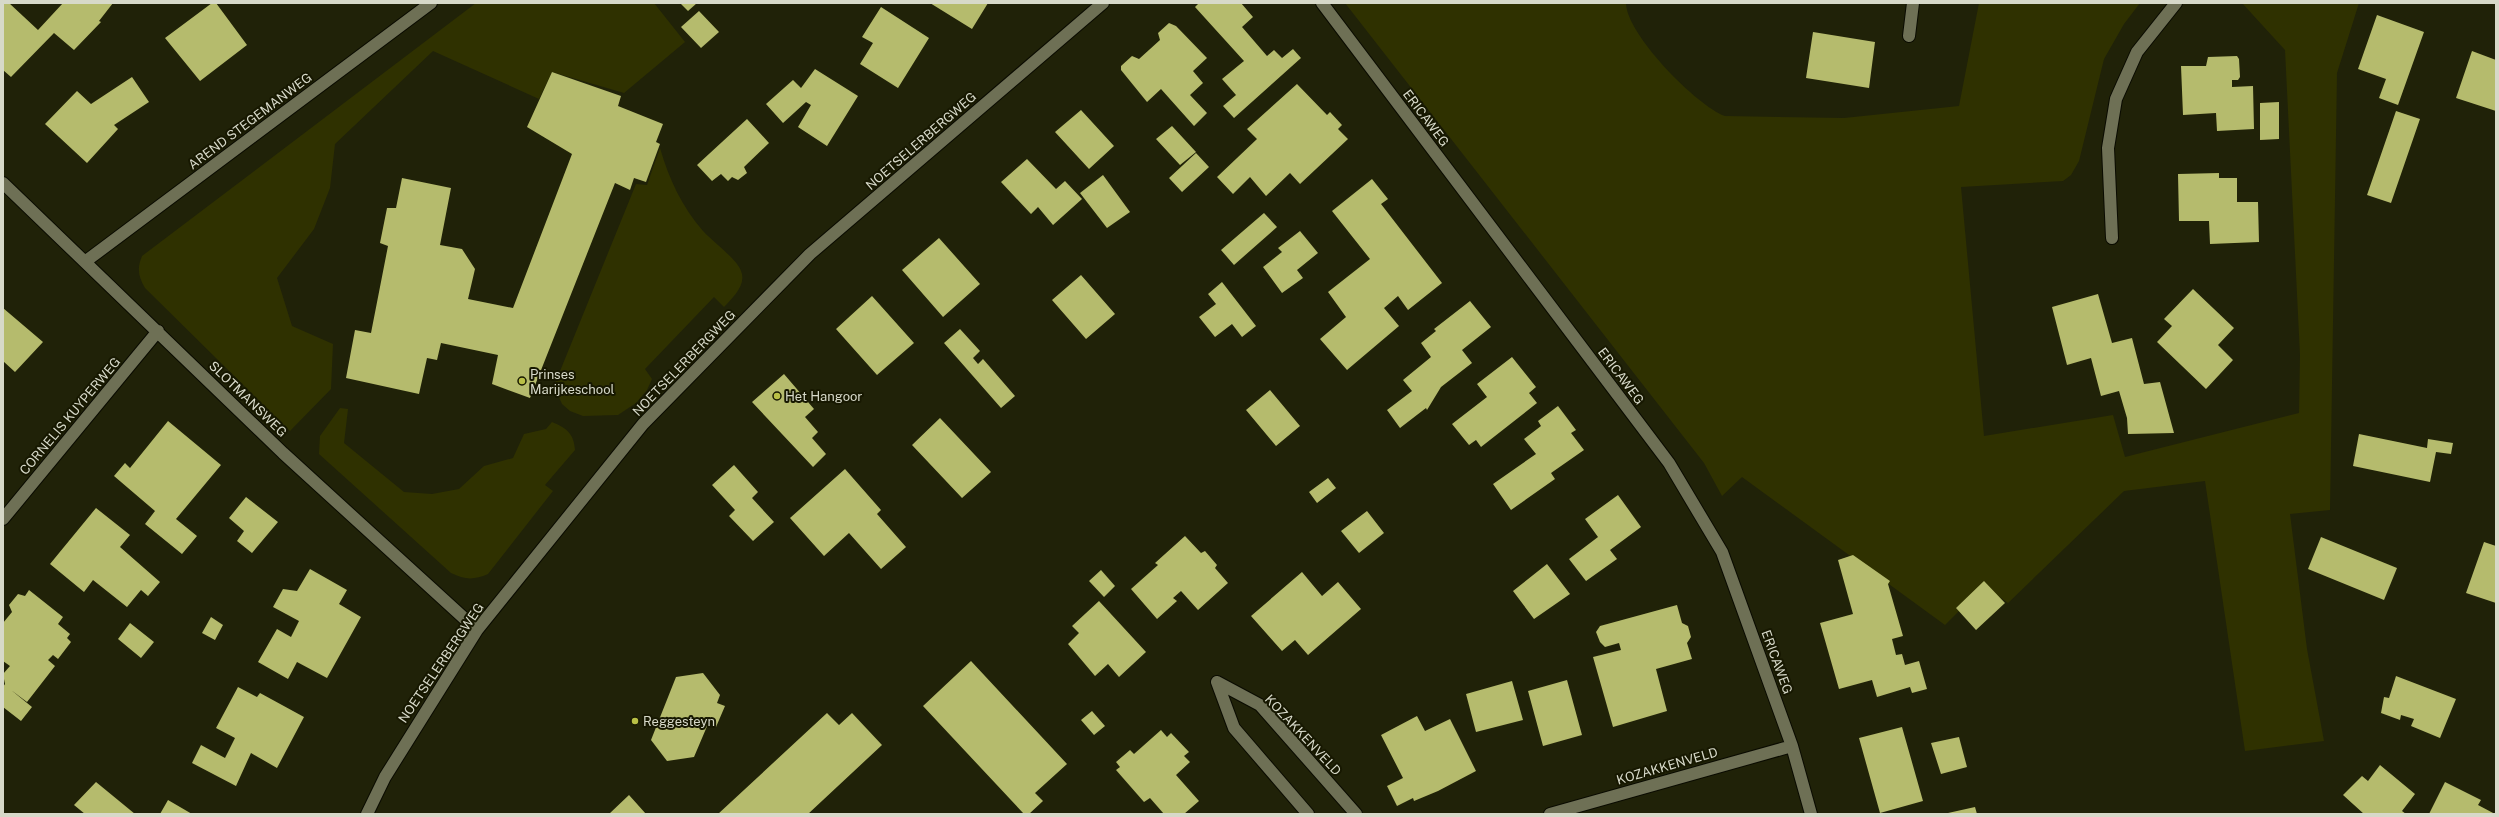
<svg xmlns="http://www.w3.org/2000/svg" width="2499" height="817" font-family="'Public Sans',sans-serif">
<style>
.green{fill:#2f3100}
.building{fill:#b5bb6d}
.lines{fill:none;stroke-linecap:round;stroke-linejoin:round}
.minor-casing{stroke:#0a0b00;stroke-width:14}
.minor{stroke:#6e7055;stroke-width:12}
.poi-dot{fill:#b9c046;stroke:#171801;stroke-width:1.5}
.labels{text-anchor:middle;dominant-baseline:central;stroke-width:4;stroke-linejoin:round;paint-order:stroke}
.street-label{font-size:13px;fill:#d7d9c9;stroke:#171801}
.poi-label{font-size:13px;fill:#d7d9c9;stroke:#171801;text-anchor:start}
</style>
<rect width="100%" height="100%" fill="#202208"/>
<path class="green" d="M 476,3 L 654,3 L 685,42 L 624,93 L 552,72 L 539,99 L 433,51 L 335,144 L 330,188 L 314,229 L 277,278 L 292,326 L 333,344 L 331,389 L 290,431 L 145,288 C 138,276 137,268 142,256 Z
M 1345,3 L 1626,3 C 1626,34 1697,106 1725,116 L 1844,118 L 1959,106 L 1979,3 L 2140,3 L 2124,24 L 2104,59 L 2079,161 L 2071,175 L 2063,181 L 1961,187 L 1984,436 L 2113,415 L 2125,457 L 2299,413 L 2300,355 L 2285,50 L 2242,3 L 2359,3 L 2337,73 L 2330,510 L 2290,514 L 2307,649 L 2324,741 L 2245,751 L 2205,481 L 2124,491 L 2008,603 L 1984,586 L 1945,625 L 1742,477 L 1722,496 L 1704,463 Z
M 660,148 C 669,179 682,207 703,231 C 713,242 737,259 741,271 C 747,285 732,298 724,307 L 714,297 L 645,369 L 652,379 L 647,390 L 636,403 L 618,415 L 583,416 L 570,411 L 562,404 L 554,386 L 636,184 L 647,185 Z
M 340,408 L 348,409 L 344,443 L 404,492 L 432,494 L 459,489 L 484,466 L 513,458 L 524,434 L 546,429 L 552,422 C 567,428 574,434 575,450 L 545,485 L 553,491 L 488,574 C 474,580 465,580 451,573 L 319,454 L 320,436 Z"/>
<path class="building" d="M 3,3 L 9,3 L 38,30 L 63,3 L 113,3 L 99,21 L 101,22 L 74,50 L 54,33 L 11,77 L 3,70 Z
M 212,3 L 216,3 L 247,45 L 200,81 L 165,38 Z
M 680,3 L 697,3 L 688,11 Z
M 930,3 L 988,3 L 972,29 Z
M 1199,3 L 1241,3 L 1253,17 L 1242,27 L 1267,56 L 1274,50 L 1282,58 L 1293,49 L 1301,58 L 1234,118 L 1223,106 L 1236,95 L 1222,79 L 1244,61 L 1195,7 Z
M 881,7 L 929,38 L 898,88 L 860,64 L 873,43 L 862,37 Z
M 699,11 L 719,32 L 701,48 L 681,27 Z
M 2377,15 L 2424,32 L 2398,105 L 2379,98 L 2386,79 L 2358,69 Z
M 1169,23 L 1176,26 L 1207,58 L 1193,71 L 1203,83 L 1190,95 L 1207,113 L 1194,126 L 1161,89 L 1147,102 L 1121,70 L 1121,66 L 1132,56 L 1139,59 L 1160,40 L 1158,33 Z
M 1813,32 L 1875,42 L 1869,88 L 1806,78 Z
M 2472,51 L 2496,60 L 2496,111 L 2456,98 Z
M 2237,56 L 2239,59 L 2240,77 L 2238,80 L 2232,80 L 2232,87 L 2253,86 L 2254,129 L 2217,131 L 2216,113 L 2183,115 L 2181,66 L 2206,66 L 2208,57 Z
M 815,69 L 858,96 L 827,146 L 798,127 L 811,105 L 806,102 L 783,123 L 766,104 L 793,80 L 801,88 Z
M 552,72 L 621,96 L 618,106 L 663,124 L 656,142 L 660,144 L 646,182 L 634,178 L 630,190 L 615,183 L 530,398 L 492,384 L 498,355 L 441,343 L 437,360 L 427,358 L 419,394 L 346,378 L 355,330 L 371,333 L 388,246 L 380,243 L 387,208 L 396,208 L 402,178 L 451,188 L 440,245 L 462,249 L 475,269 L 468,299 L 513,308 L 572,154 L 527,127 Z
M 132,77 L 149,102 L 114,125 L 118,129 L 87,163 L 45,124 L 77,91 L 91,104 Z
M 1297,84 L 1327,115 L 1330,112 L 1342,125 L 1338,129 L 1348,139 L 1300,184 L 1290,173 L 1266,196 L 1250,177 L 1233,194 L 1217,177 L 1257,139 L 1247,129 Z
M 2279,102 L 2279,139 L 2260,140 L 2260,103 Z
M 1081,110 L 1114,146 L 1089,169 L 1055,132 Z
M 2396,111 L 2420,119 L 2391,203 L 2367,195 Z
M 747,119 L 769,143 L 744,167 L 747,173 L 738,180 L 732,177 L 728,181 L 721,174 L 712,181 L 697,165 Z
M 1172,126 L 1196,152 L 1180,165 L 1156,139 Z
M 1196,153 L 1209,167 L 1182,192 L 1169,178 Z
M 1027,159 L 1056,189 L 1065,181 L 1082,199 L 1053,225 L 1038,207 L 1031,214 L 1001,182 Z
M 2219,173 L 2219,178 L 2237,178 L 2237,202 L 2258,202 L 2259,242 L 2210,244 L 2209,221 L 2179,221 L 2178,174 Z
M 1103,175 L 1130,212 L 1107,228 L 1080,193 Z
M 1372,179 L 1388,199 L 1381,204 L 1442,283 L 1408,310 L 1398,296 L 1384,308 L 1399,326 L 1347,370 L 1320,339 L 1346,317 L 1328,292 L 1370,259 L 1332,211 Z
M 1264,213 L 1277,227 L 1234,265 L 1221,250 Z
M 1300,231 L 1318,253 L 1297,270 L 1303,278 L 1282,293 L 1263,267 L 1282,252 L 1278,248 Z
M 939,238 L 980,284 L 943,317 L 902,270 Z
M 1081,275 L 1115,314 L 1086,339 L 1052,300 Z
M 1222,282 L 1256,326 L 1242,337 L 1232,324 L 1215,337 L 1199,317 L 1216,304 L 1208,294 Z
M 2193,289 L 2234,328 L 2218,345 L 2233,360 L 2206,389 L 2157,342 L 2172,326 L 2164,319 Z
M 2098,294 L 2112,343 L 2132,338 L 2144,384 L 2160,382 L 2174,433 L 2128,434 L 2127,418 L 2119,391 L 2101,396 L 2091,358 L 2067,365 L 2052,307 Z
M 872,296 L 914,343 L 877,375 L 836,329 Z
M 1470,301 L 1491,327 L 1462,350 L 1472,363 L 1441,387 L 1427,410 L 1426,408 L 1400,428 L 1387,410 L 1412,391 L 1403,380 L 1431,357 L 1421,343 L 1436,331 L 1434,329 Z
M 3,308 L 43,342 L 15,372 L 3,361 Z
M 960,329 L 980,351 L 973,358 L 978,364 L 983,359 L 1015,396 L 1001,408 L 944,343 Z
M 1512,357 L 1536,387 L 1529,393 L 1537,403 L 1481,447 L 1476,440 L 1469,445 L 1452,424 L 1487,397 L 1477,384 Z
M 784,374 L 814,409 L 805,417 L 818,432 L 812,438 L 826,454 L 813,467 L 752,402 Z
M 1270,390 L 1300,426 L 1276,446 L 1246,410 Z
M 1558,406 L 1576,430 L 1571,433 L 1584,450 L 1551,473 L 1555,479 L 1511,510 L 1493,484 L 1536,454 L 1524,439 L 1541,426 L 1538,421 Z
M 940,418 L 991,472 L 962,498 L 912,445 Z
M 168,421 L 221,465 L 176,519 L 197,536 L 182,554 L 145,524 L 155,511 L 114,476 L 125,463 L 130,468 Z
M 2359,434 L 2427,448 L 2428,439 L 2453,443 L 2451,454 L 2436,452 L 2430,482 L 2353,466 Z
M 734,465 L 758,492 L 752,498 L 774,522 L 753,541 L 729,516 L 735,510 L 712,485 Z
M 845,469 L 881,510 L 877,514 L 906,547 L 881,569 L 849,533 L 824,556 L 790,518 Z
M 1328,478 L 1336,488 L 1317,503 L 1309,492 Z
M 1618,495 L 1641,527 L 1610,550 L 1617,559 L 1586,581 L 1569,559 L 1598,537 L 1585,519 Z
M 246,497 L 278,522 L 252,553 L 237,541 L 244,531 L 229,518 Z
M 96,508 L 130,535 L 120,547 L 160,582 L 148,596 L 141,590 L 127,607 L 93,580 L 84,592 L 50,564 Z
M 1367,511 L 1384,533 L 1359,553 L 1341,531 Z
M 1185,536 L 1201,553 L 1205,551 L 1217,565 L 1215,568 L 1228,583 L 1198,610 L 1181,591 L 1173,598 L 1177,601 L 1157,619 L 1131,589 L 1158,565 L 1155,563 Z
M 2321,537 L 2397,568 L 2384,600 L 2308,569 Z
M 2484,542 L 2496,546 L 2496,603 L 2466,593 Z
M 1853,555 L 1890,581 L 1888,584 L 1903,636 L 1892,639 L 1896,655 L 1902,654 L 1905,665 L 1919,661 L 1927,689 L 1912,693 L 1910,687 L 1877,697 L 1872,680 L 1839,689 L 1820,623 L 1853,614 L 1838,560 Z
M 1547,564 L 1570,594 L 1534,619 L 1513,591 Z
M 310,569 L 347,590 L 339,604 L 361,617 L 327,678 L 297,662 L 288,679 L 258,662 L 277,629 L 291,637 L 299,621 L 273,607 L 283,589 L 297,591 Z
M 1101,570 L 1115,586 L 1104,597 L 1089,581 Z
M 1302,572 L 1322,596 L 1338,582 L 1361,609 L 1308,655 L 1295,640 L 1282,651 L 1251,616 Z
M 1984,581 L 2005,603 L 1976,630 L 1956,608 Z
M 29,590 L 63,617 L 58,624 L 70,634 L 67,638 L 71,642 L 58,659 L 53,655 L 48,660 L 55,666 L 27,702 L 11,690 L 32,707 L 21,721 L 3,707 L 3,687 L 5,684 L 3,674 L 10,666 L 3,661 L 3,623 L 12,612 L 9,605 L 18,594 L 25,596 Z
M 1099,601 L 1146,652 L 1119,677 L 1108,664 L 1095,676 L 1068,644 L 1079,633 L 1072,626 Z
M 1677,605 L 1682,623 L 1688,626 L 1691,637 L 1687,643 L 1692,659 L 1656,669 L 1667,711 L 1613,727 L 1593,657 L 1621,650 L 1619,643 L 1605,647 L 1600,642 L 1596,632 L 1600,626 Z
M 211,617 L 223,625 L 215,640 L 202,633 Z
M 130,623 L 154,642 L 141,658 L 118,639 Z
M 971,661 L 1067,764 L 1035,793 L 1043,801 L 1029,814 L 1024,814 L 923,706 Z
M 703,673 L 720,695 L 717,703 L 725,706 L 716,727 L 708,724 L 694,757 L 667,761 L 651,740 L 676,677 Z
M 2396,676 L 2456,699 L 2440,738 L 2411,726 L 2414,719 L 2401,715 L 2400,720 L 2381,713 L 2384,697 L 2389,698 Z
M 1567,680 L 1582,735 L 1543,746 L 1528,691 Z
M 1512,681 L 1523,720 L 1476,732 L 1466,694 Z
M 238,687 L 257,697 L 260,693 L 304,717 L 277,768 L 251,753 L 236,786 L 192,763 L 201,745 L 225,758 L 235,738 L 216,728 Z
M 1092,711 L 1105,726 L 1094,735 L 1081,720 Z
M 827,713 L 839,725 L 852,713 L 882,745 L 808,814 L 718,814 Z
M 1417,716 L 1425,731 L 1450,719 L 1476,771 L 1438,791 L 1414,801 L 1413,798 L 1397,806 L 1387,786 L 1403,778 L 1381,735 Z
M 1902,727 L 1923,801 L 1880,813 L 1859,738 Z
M 1161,730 L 1167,737 L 1171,733 L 1189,752 L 1184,756 L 1190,762 L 1176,775 L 1199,801 L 1184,814 L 1164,814 L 1150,798 L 1144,802 L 1116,770 L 1120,767 L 1116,762 L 1130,750 L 1134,754 Z
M 1959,737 L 1967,767 L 1941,774 L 1931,743 Z
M 2380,765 L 2415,794 L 2402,811 L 2406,814 L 2364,814 L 2343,795 L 2362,776 L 2368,781 Z
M 96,782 L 135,814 L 85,814 L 74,805 Z
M 2445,782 L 2481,800 L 2478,805 L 2495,814 L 2429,814 Z
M 629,795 L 646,814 L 609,814 Z
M 168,800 L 192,814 L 160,814 Z
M 1975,807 L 1977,814 L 1948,814 L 1948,813 Z"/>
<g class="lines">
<g class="minor-casing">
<path id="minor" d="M 1322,3 L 1669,463 L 1722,552 L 1792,746 L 1811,814
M 1909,36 L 1913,3
M 3,183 L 283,453 L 477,630
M 2112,238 L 2108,148 L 2116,99 L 2137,52 L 2176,3
M 86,261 L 431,3
M 3,519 L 158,331
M 1217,682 L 1260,705 L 1356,814
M 1217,682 L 1234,728 L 1308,814
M 367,814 L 385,777 L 477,630 L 643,424 L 810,254 L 1103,3
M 1550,814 L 1792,746"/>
</g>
<use href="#minor" class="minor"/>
</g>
<g class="poi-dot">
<circle cx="522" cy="381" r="4"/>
<circle cx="777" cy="396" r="4"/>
<circle cx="635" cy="721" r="4"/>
</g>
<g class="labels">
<g class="street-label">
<text transform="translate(1426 118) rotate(53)">ERICAWEG</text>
<text transform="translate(250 121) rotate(-37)">AREND STEGEMANWEG</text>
<text transform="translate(921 141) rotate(-41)">NOETSELERBERGWEG</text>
<text transform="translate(684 363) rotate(-46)">NOETSELERBERGWEG</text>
<text transform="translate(1621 376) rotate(53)">ERICAWEG</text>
<text transform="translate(248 399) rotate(44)">SLOTMANSWEG</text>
<text transform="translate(70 416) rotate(-50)">CORNELIS KUYPERWEG</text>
<text transform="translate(1777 662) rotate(70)">ERICAWEG</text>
<text transform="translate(441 663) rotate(-56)">NOETSELERBERGWEG</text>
<text transform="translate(1303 735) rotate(47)">KOZAKKENVELD</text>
<text transform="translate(1667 766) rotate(-16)">KOZAKKENVELD</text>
</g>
<g class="poi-label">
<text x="530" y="374">Prinses<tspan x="530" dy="15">Marijkeschool</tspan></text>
<text x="785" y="396">Het Hangoor</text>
<text x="643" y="721">Reggesteyn</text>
</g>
</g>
<rect width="2499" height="817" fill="none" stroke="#d7d9c9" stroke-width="8"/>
</svg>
